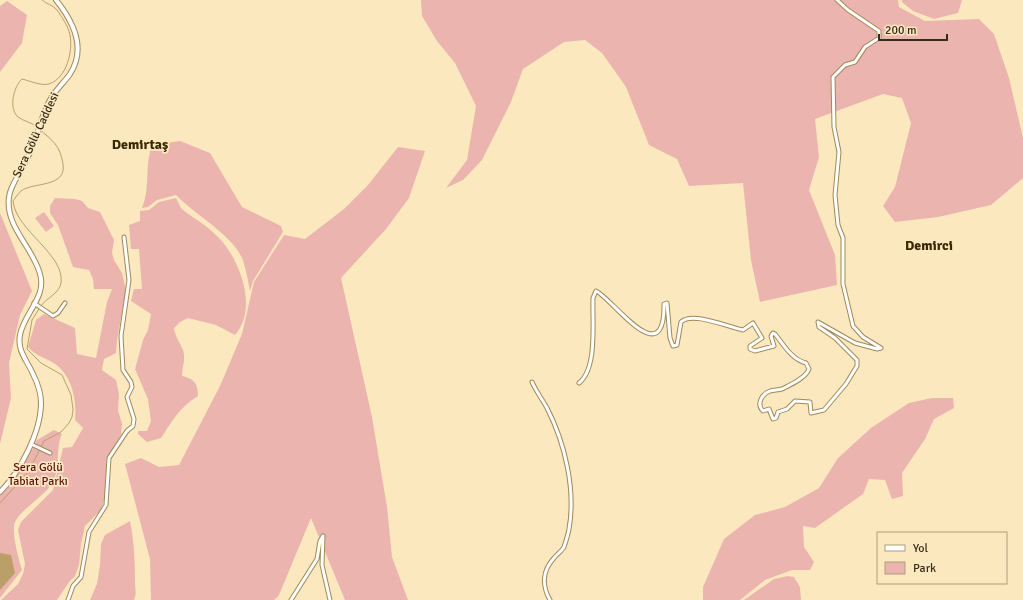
<svg xmlns="http://www.w3.org/2000/svg" width="1023" height="600" font-family="Signika,sans-serif">
<style>
.green{fill:#ebb4af}
.water{fill:#ba9f68}
.lines{fill:none;stroke-linecap:round;stroke-linejoin:round}
.stream{stroke:#ba9f68;stroke-width:1}
.minor-casing{stroke:#a08957;stroke-width:5}
.major-casing{stroke:#a08957;stroke-width:6}
.minor{stroke:#fff;stroke-width:3}
.major{stroke:#fff;stroke-width:4}
.labels{text-anchor:middle;dominant-baseline:central;stroke-width:3.5;stroke-linejoin:round;paint-order:stroke}
.street-label{font-size:12px;fill:#362c18;stroke:#fce8bf}
.park-label{font-size:12px;fill:#5f1113;stroke:#fce8bf}
.quarter-label{font-size:14px;font-weight:bold;fill:#382801;stroke:#fce8bf}
</style>
<rect width="100%" height="100%" fill="#fce8bf"/>
<path class="green" d="M 421,0 L 898,0 L 899,7 L 925,21 L 979,19 L 994,34 L 1009,78 L 1023,138 L 1023,178 L 991,205 L 938,217 L 895,222 L 883,206 L 895,187 L 911,123 L 902,98 L 883,94 L 815,119 L 819,157 L 809,190 L 835,255 L 837,285 L 760,302 L 751,260 L 743,183 L 689,186 L 677,159 L 649,145 L 626,87 L 602,53 L 585,40 L 564,42 L 523,69 L 511,102 L 482,160 L 463,180 L 446,188 L 467,160 L 476,106 L 455,63 L 437,41 L 422,16 Z
M 902,0 L 962,0 L 958,13 L 934,19 L 913,11 L 902,2 Z
M 7,1 L 27,15 L 22,43 L 0,72 L 0,6 Z
M 180,141 L 210,153 L 242,207 L 281,226 L 283,232 L 253,281 L 250,291 C 248,281 246,270 243,260 C 232,234 196,216 176,195 L 157,200 L 148,207 L 142,208 C 151,185 144,168 152,145 Z
M 398,147 L 425,151 L 409,198 L 386,229 L 341,278 L 372,417 L 387,507 L 392,557 L 408,600 L 345,600 L 311,518 L 279,595 L 274,600 L 151,600 L 150,559 L 125,464 L 141,458 L 159,467 L 179,465 L 220,386 L 242,334 L 254,282 L 284,235 L 305,239 L 344,209 L 368,185 Z
M 55,198 L 75,199 L 82,201 L 88,208 L 100,212 L 114,240 L 112,253 L 114,260 L 122,273 L 126,290 L 117,340 L 116,353 L 104,359 L 102,370 L 116,380 L 119,394 L 118,410 L 122,424 L 121,435 L 106,460 L 106,495 L 101,510 L 85,526 L 81,544 L 79,565 L 75,576 L 69,582 L 57,600 L 1,600 L 18,584 L 23,574 L 25,564 L 18,530 L 21,522 L 53,490 L 63,448 L 72,447 L 83,428 L 75,420 C 77,399 72,374 52,362 C 43,357 35,355 28,347 L 36,320 L 44,314 L 75,328 L 77,354 L 96,358 L 107,302 L 112,289 L 94,289 L 93,279 L 89,270 L 73,267 L 58,225 L 50,213 L 50,206 Z
M 176,198 C 178,201 179,206 182,209 C 185,212 190,215 194,218 C 203,223 213,232 220,239 C 241,262 258,309 235,335 L 216,325 L 188,318 L 180,322 L 174,328 C 175,337 180,342 183,350 C 186,359 182,367 182,376 C 195,379 198,384 198,396 C 179,408 173,420 161,438 L 147,442 L 138,434 L 138,431 L 147,431 L 151,421 L 148,399 L 135,369 L 143,340 L 148,330 L 151,314 L 131,301 L 134,289 L 142,289 L 139,249 L 131,249 L 129,225 L 140,221 L 140,211 L 149,210 L 159,202 Z
M 44,212 L 54,226 L 46,232 L 35,218 Z
M 0,213 L 32,291 L 20,315 L 9,363 L 11,398 L 0,444 Z
M 932,398 L 953,398 L 954,408 L 934,419 L 925,439 L 902,473 L 903,496 L 892,499 L 885,480 L 869,479 L 863,494 L 815,528 L 803,526 L 804,547 L 814,562 L 810,570 L 792,570 L 765,580 L 740,600 L 703,600 L 703,587 L 724,539 L 755,515 L 785,507 L 819,488 L 838,458 L 871,428 L 909,403 Z
M 54,430 L 62,434 C 55,449 61,467 53,482 C 45,496 20,510 15,522 C 11,532 19,560 22,570 L 0,598 L 0,492 L 21,470 L 37,440 Z
M 130,521 C 134,541 135,561 135,582 C 135,589 137,593 134,600 L 90,600 L 97,584 L 100,565 L 101,544 L 105,535 Z
M 788,576 L 794,577 L 800,587 L 801,600 L 744,600 L 774,579 Z"/>
<path class="water" d="M 0,553 L 11,555 L 15,573 L 0,590 Z"/>
<g class="lines">
<path class="stream" d="M 37,127 C 31,122 23,121 18,117 C 8,108 14,86 22,79 C 30,81 41,86 49,84 C 67,78 73,51 70,35 C 68,26 62,17 57,10 C 53,5 46,4 42,0
M 39,129 C 53,141 60,145 63,164 C 67,188 32,182 21,191 C 18,194 15,198 13,201 C 16,231 65,254 61,283 C 59,294 46,298 41,306
M 0,503 L 29,471 L 44,441 L 61,432 L 69,423 L 72,417 L 73,409 L 71,395 L 62,375 L 41,363 L 27,349 L 32,320 L 39,309"/>
<g class="minor-casing">
<path id="minor" d="M 837,0 L 848,10 L 879,31 L 879,38 L 865,47 L 855,62 L 845,65 L 833,77 L 834,127 L 839,152 L 835,195 L 838,225 L 843,238 L 843,284 L 853,326 L 863,337 L 881,348
M 34,303 L 53,316 L 58,313 L 65,303
M 532,382 C 536,391 542,399 547,408 C 565,443 576,490 569,529 C 568,535 566,541 564,547 C 562,551 557,554 554,558 C 542,571 542,586 550,600
M 579,383 C 598,368 592,320 593,298 L 596,291 C 612,298 665,375 664,304 L 667,303 L 670,338 L 673,346 L 677,345 L 681,322 C 692,311 728,327 743,330 L 753,323 L 762,338 L 750,346 L 750,349 L 755,351 L 774,346 L 771,336 L 773,333 L 775,334 C 784,345 791,359 806,363 L 809,369 C 806,378 790,385 782,389 C 778,390 774,390 770,391 C 762,394 756,404 763,411 L 769,409 L 773,419 L 776,418 L 778,412 L 787,409 L 795,401 L 810,402 L 811,413 L 824,410 L 846,384 L 857,366 L 857,360 L 835,338 L 819,327 L 818,322 L 855,343 L 877,349 L 881,348
M 33,445 L 50,453
M 323,536 L 322,565 L 330,600
M 68,600 L 73,586 L 81,577 L 89,532 L 106,505 L 109,458 L 127,431 L 133,426 L 134,419 L 127,397 L 132,387 L 131,382 L 123,370 L 121,336 L 129,280 L 124,237
M 291,600 L 317,559 L 320,541 L 323,536"/>
</g>
<g class="major-casing">
<path id="major" d="M 0,492 C 20,472 41,432 41,403 C 41,393 37,382 33,374 C 27,360 17,351 20,335 C 24,313 47,297 40,274 C 33,247 5,227 9,197 C 10,186 19,175 24,165 C 30,153 35,141 39,128 C 42,118 47,104 53,95 C 58,88 65,81 70,74 C 87,48 73,21 56,0"/>
</g>
<use href="#minor" class="minor"/>
<use href="#major" class="major"/>
</g>
<g class="labels">
<g class="street-label">
<text transform="translate(36 135) rotate(-65)">Sera Gölü Caddesi</text>
</g>
<g class="park-label">
<text x="38" y="467">Sera Gölü<tspan x="38" dy="14">Tabiat Parkı</tspan></text>
</g>
<g class="quarter-label">
<text x="140" y="144">Demirtaş</text>
<text x="929" y="245">Demirci</text>
</g>
</g>
<rect x="877" y="532" width="130" height="52" fill="#fce8bf" stroke="#ad9d7c"/>
<rect x="885" y="545" width="20" height="6" fill="#ffffff" stroke="#ad9d7c"/>
<text x="913" y="552" font-size="12" fill="#362c18">Yol</text>
<rect x="885" y="562" width="20" height="12" fill="#ebb4af" stroke="#ad9d7c"/>
<text x="913" y="572" font-size="12" fill="#362c18">Park</text>
<path d="M879 34v6h68v-6" fill="none" stroke="#362c18" stroke-width="2"/>
<text x="885" y="34" font-size="12" fill="#362c18" stroke="#fce8bf" stroke-width="3" paint-order="stroke">200 m</text>
</svg>
